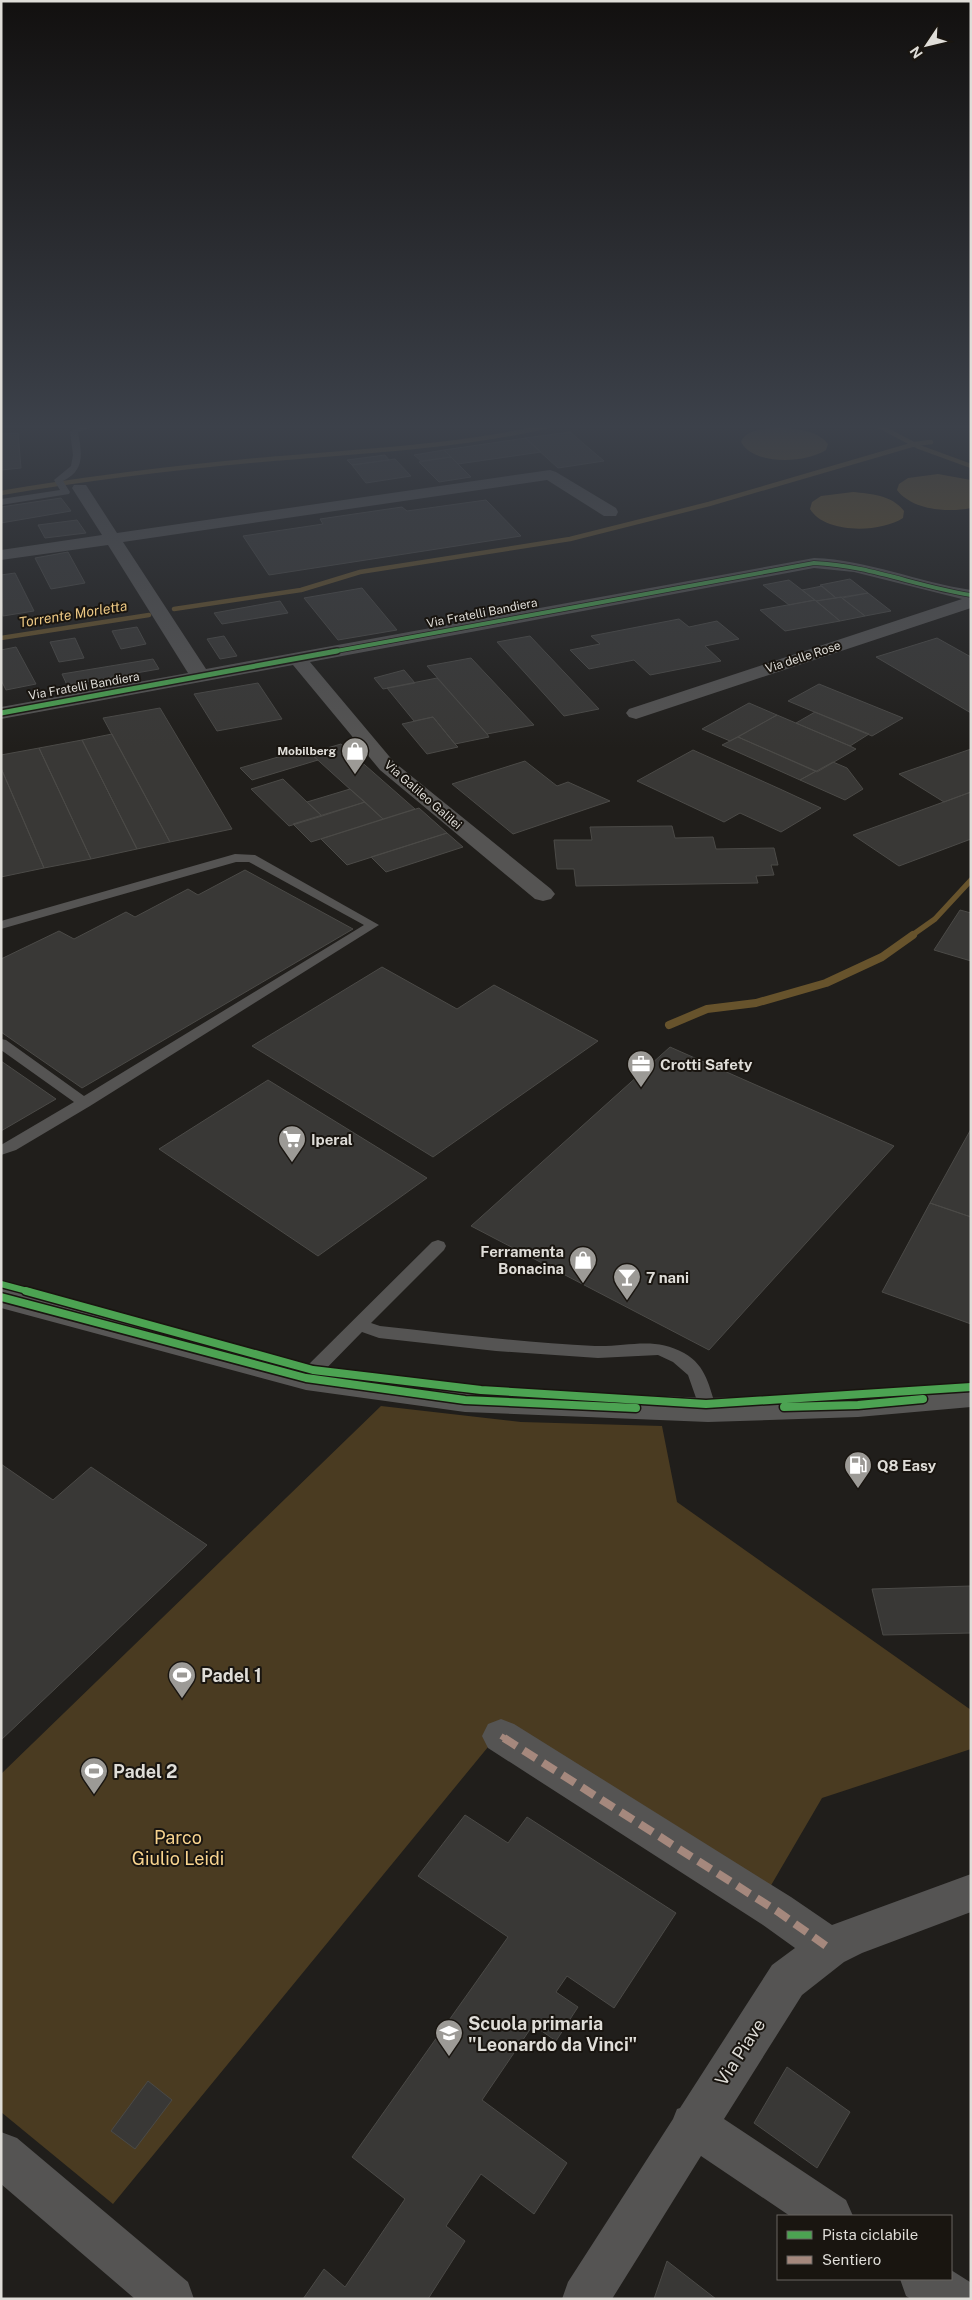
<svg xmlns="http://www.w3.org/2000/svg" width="972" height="2300" font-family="'Public Sans',sans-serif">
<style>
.green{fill:#4a3b21}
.water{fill:#67532c}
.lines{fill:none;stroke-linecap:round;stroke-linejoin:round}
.stream-far2{stroke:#67532c;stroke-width:4.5}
.stream-far1{stroke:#67532c;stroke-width:5.5}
.stream{stroke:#67532c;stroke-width:8}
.building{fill:#393836;stroke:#4b4a47}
.lane{fill:#555453;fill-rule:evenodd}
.street{fill:#555453;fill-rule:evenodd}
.secondary{fill:#575655;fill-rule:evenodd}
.quiet-far1{stroke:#a5887d;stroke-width:6;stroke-dasharray:12 6;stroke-linecap:butt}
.quiet{stroke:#a5887d;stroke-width:8;stroke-dasharray:15 8;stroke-linecap:butt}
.cycleway-far3-casing{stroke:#191510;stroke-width:5.5}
.cycleway-far2-casing{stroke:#191510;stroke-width:8}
.cycleway-far1-casing{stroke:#191510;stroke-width:9}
.cycleway-casing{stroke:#191510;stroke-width:11}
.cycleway-far3{stroke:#4ca352;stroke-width:4}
.cycleway-far2{stroke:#4ca352;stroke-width:5}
.cycleway-far1{stroke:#4ca352;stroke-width:6}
.cycleway{stroke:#4ca352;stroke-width:8}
.labels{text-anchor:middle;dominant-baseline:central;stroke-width:4;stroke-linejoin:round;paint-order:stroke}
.far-street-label{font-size:12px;fill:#dfddd8;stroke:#191510}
.far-poi-label{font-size:12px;font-weight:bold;fill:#dfddd8;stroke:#191510;text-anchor:end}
.far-water-label{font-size:14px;font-style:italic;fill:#eac682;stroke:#191510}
.poi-label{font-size:15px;font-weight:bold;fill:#dfddd8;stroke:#191510;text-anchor:start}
.near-poi-label{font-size:18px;font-weight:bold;fill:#dfddd8;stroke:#191510;text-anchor:start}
.near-park-label{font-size:18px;fill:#f9d48f;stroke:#191510}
.near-street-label{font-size:18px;fill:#dfddd8;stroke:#191510}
</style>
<rect width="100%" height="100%" fill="#201e1b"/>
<path class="green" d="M 381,1406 L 521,1422 L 662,1426 L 677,1502 L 971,1710 L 971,1749 L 822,1798 L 756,1911 L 488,1747 L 113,2204 L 1,2112 L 1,1774 Z"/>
<path class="water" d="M 781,428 C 798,429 817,430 828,444 L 826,450 C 806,463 754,466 741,442 C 746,428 768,429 781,428 Z
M 938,474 L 971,480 L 971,508 C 948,513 912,510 897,490 L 899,484 L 908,478 Z
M 853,492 C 871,494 892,495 904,511 L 903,518 C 880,533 825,534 810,509 L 812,502 L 821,496 Z"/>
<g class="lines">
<path class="stream-far2" d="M 879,426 L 919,447 L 971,466
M 1,493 C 90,478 180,467 271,459 C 364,451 457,447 548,426
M 174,609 L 301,590 L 360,572 L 570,539 L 709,504 L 915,444 L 931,442
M 1,638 L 149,615"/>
<path class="stream-far1" d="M 911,936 L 935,919 L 971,880"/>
<path class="stream" d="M 669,1025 L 707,1009 L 756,1003 L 826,983 L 882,957 L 913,935"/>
</g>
<path class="building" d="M 570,432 L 604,461 L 558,468 L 525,438 Z
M 18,433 L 21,468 L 1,470 L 1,434 Z
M 526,438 L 541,452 L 458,464 L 444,450 Z
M 444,450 L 451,457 L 421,461 L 414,455 Z
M 385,455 L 389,460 L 352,465 L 347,460 Z
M 451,457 L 471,477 L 439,482 L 419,462 Z
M 395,459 L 411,476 L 366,483 L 352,465 Z
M 61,498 L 71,511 L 1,523 L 1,507 Z
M 486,500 L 521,536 L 269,575 L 243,536 L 323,524 L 320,519 L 402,507 L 407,511 Z
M 77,520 L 86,533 L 45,538 L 38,525 Z
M 68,552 L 85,583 L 51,589 L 35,558 Z
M 15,573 L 34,611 L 3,616 L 1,575 Z
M 850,579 L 868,593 L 836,598 L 820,585 Z
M 789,580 L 815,600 L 789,605 L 763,585 Z
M 822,586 L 836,598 L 816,601 L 802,590 Z
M 362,588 L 397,630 L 338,640 L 304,598 Z
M 868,593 L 891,611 L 865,616 L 842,598 Z
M 841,597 L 842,598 L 865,616 L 840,621 L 816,601 Z
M 815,600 L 840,621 L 785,631 L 760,610 Z
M 280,601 L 288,613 L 222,624 L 214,613 Z
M 679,619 L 689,627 L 717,621 L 739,639 L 705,646 L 721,661 L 650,675 L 634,660 L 589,669 L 570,650 L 600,644 L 591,636 Z
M 137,627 L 146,644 L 121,649 L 112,631 Z
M 224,636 L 237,656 L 220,659 L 207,639 Z
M 530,636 L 599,709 L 564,716 L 497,642 Z
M 75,638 L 84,658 L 59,662 L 50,642 Z
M 937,638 L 971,657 L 971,713 L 876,657 Z
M 16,647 L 36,684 L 6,690 L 1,680 L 1,650 Z
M 471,658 L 534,725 L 487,734 L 427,666 Z
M 153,659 L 159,669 L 67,685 L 62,674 Z
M 404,670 L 415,683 L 383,689 L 374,678 Z
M 437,678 L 487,734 L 489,737 L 455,744 L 433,717 L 414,721 L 387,688 Z
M 258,683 L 282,719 L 217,731 L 194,694 Z
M 819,684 L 903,718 L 872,736 L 788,701 Z
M 749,703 L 777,715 L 730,741 L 702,729 Z
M 160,708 L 232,829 L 170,842 L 103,718 Z
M 815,712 L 869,734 L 850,746 L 796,723 Z
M 777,715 L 850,746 L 856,749 L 817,772 L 738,737 Z
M 433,717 L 455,744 L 458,747 L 427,754 L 402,724 Z
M 112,734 L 170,842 L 137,849 L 82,740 Z
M 738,737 L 816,771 L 800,780 L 722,745 Z
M 82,740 L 137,849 L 91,859 L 39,748 Z
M 341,744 L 415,809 L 383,819 L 310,753 Z
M 39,748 L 47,765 L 91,859 L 44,868 L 1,768 L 1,755 Z
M 306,749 L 318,760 L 252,780 L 240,768 Z
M 971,749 L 971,792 L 944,802 L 899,774 Z
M 693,750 L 780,789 L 821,808 L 781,832 L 740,813 L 724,822 L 637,781 Z
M 525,761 L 557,786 L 568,782 L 610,801 L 513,834 L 452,784 Z
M 833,762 L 847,768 L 863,789 L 845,800 L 800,780 Z
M 1,768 L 44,868 L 1,877 Z
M 283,779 L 307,802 L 322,816 L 289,826 L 251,789 Z
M 350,789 L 365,802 L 322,816 L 307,802 Z
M 971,792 L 971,839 L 899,866 L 853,835 Z
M 365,802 L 383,819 L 311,842 L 293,824 Z
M 419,808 L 447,833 L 347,865 L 321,839 Z
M 672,826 L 675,838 L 713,837 L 716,849 L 774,848 L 778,865 L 771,865 L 774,875 L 756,876 L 758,883 L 576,886 L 574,869 L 557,869 L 554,840 L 592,840 L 590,827 Z
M 447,833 L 463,847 L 386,872 L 371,857 Z
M 245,870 L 353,929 L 82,1088 L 1,1032 L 1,959 L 59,931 L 74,939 L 126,912 L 135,917 L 188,889 L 198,895 Z
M 960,910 L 971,913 L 971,961 L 934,950 Z
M 382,967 L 457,1009 L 494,985 L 598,1041 L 433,1157 L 252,1046 Z
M 670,1047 L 894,1146 L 709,1350 L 471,1226 Z
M 1,1061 L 56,1099 L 1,1131 Z
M 268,1080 L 427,1178 L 318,1256 L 159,1149 Z
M 971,1129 L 971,1217 L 930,1203 Z
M 930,1203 L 971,1217 L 971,1324 L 882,1292 Z
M 1,1464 L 53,1500 L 91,1467 L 207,1545 L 1,1740 Z
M 971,1586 L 971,1633 L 883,1635 L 872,1589 Z
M 465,1815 L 508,1843 L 527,1817 L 676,1913 L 614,2008 L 567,1976 L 556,1992 L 578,2007 L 556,2041 L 533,2025 L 482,2100 L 567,2163 L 534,2214 L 481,2174 L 446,2226 L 465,2241 L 428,2299 L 303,2299 L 324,2269 L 345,2287 L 405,2199 L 352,2157 L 508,1937 L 418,1876 Z
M 787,2067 L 850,2112 L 817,2168 L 754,2123 Z
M 148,2081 L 172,2100 L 135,2149 L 111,2131 Z
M 667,2261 L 716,2299 L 654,2299 Z"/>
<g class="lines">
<path class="lane" d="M 85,426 L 96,426 L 78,432 C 82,454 85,470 63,481 L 70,492 L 69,494 L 1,505 L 1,499 L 60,490 L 54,480 L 71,466 L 73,455 L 70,431 Z
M 235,854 L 255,855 L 379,925 L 90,1106 L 16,1150 L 1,1155 L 1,1145 L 74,1102 L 1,1050 L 1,1039 L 6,1040 L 84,1096 L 364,925 L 249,862 L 236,862 L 1,929 L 1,921 Z
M 438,1240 L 444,1242 L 446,1246 L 444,1250 L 371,1323 L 380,1326 C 451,1334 523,1342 595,1346 C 628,1347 654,1336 684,1353 C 707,1366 709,1387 717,1410 L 714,1415 L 708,1417 L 702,1415 L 688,1375 L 673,1362 L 658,1355 L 598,1358 L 496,1351 L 379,1338 L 362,1332 L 312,1383 L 306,1384 L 300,1383 L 297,1378 L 300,1373 L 432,1242 Z"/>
<path class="street" d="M 550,470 L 556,472 L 616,508 L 618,512 L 616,516 L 604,516 L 547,480 L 123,542 L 206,669 L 814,558 C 868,560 918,582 971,590 L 971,608 L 636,719 L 629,717 L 626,713 L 629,709 L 962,599 L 854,572 L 814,568 L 310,662 L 394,762 L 551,889 L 555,894 L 551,899 L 543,901 L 535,899 L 380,770 L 293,665 L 1,719 L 1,707 L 188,673 L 108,545 L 1,560 L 1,550 L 102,535 L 72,488 L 74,485 L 86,485 L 117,533 Z
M 501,1719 L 514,1724 L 791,1897 L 832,1925 L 971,1874 L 971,1912 L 862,1953 L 844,1962 L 802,1995 L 724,2119 L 846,2200 L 853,2216 L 790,2216 L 701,2156 L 612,2299 L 562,2299 L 568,2282 L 673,2119 L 677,2109 L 680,2108 L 772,1965 L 795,1948 L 763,1925 L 488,1748 L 482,1736 L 488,1724 Z
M 1,2132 L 17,2138 L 188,2282 L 194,2299 L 135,2299 L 1,2184 Z
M 951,2270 L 970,2282 L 971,2299 L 911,2299 L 906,2296 L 900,2279 L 951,2279 Z"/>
<path class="secondary" d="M 1,1286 L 306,1366 L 465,1388 L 708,1398 L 858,1393 L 971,1383 L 971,1407 L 858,1417 L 708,1422 L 465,1412 L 306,1390 L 1,1308 Z"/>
<path class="quiet-far1" d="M 501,1736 L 506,1739"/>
<path class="quiet" d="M 504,1738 L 777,1911 L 829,1948"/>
<g class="cycleway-far3-casing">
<path id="cycleway-far3" d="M 331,652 L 814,563 C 868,565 918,587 971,595"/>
</g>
<g class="cycleway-far2-casing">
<path id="cycleway-far2" d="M 1,713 L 337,651"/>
</g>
<g class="cycleway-far1-casing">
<path id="cycleway-far1" d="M 1,1284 L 31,1292"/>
</g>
<g class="cycleway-casing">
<path id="cycleway" d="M 26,1291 L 313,1370 L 481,1390 L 706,1404 L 971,1387
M 1,1297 L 306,1378 L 465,1400 L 636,1408
M 784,1407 L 858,1405 L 923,1399"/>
</g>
<use href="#cycleway-far3" class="cycleway-far3"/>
<use href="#cycleway-far2" class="cycleway-far2"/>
<use href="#cycleway-far1" class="cycleway-far1"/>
<use href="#cycleway" class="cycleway"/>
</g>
<linearGradient id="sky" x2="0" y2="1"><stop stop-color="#12100f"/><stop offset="0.57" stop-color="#3c414a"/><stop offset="1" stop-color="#3c414a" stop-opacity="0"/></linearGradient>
<rect width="972" height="748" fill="url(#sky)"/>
<defs>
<g id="shop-pin" transform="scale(1.4375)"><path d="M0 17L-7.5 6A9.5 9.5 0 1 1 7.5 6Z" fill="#9c9a96" stroke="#191510"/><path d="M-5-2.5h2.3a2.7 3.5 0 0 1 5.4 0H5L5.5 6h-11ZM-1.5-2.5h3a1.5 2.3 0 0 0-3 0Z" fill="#fff"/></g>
<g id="office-pin" transform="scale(1.4375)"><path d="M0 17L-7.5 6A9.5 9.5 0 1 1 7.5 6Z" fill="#9c9a96" stroke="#191510"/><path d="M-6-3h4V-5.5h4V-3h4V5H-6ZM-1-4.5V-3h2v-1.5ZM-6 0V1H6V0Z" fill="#fff"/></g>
<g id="supermarket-pin" transform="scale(1.4375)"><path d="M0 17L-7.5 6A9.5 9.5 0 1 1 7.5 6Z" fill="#9c9a96" stroke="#191510"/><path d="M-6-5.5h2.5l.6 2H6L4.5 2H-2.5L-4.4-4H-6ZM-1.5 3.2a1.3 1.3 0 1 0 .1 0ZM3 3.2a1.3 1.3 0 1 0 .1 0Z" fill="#fff"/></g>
<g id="bar-pin" transform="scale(1.4375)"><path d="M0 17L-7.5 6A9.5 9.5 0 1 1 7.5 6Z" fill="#9c9a96" stroke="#191510"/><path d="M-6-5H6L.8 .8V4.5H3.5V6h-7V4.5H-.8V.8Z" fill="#fff"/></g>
<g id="fuel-pin" transform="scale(1.4375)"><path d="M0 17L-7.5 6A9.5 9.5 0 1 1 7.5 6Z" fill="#9c9a96" stroke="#191510"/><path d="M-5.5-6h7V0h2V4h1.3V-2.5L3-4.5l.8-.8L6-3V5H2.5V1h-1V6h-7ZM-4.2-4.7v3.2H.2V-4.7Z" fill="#fff"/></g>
<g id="stadium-pin" transform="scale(1.4375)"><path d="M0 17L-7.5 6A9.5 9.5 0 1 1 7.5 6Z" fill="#9c9a96" stroke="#191510"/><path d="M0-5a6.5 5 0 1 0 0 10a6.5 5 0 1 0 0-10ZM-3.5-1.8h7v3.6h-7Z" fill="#fff"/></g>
<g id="school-pin" transform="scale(1.4375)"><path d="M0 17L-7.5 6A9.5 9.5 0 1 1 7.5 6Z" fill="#9c9a96" stroke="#191510"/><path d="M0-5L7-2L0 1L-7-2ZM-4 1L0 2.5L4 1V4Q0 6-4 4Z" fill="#fff"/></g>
</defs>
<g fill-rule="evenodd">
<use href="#shop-pin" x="355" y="751"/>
<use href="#office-pin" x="641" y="1064"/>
<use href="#supermarket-pin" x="292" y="1139"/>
<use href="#shop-pin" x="583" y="1260"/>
<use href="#bar-pin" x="627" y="1277"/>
<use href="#fuel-pin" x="858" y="1465"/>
<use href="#stadium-pin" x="182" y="1675"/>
<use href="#stadium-pin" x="94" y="1771"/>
<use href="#school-pin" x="449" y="2033"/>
</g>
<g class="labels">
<g class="far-street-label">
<text transform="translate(482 613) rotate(-11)">Via Fratelli Bandiera</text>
<text transform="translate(803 657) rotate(-18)">Via delle Rose</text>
<text transform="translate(84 686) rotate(-10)">Via Fratelli Bandiera</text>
<text transform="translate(423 795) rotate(41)">Via Galileo Galilei</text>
</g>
<g class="far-poi-label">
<text x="336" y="751">Mobilberg</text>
</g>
<g class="far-water-label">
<text transform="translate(73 614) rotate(-9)">Torrente Morletta</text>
</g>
<g class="poi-label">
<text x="660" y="1064">Crotti Safety</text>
<text x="311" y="1139">Iperal</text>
<text x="564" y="1251" text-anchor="end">Ferramenta<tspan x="564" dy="17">Bonacina</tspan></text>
<text x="646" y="1277">7 nani</text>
<text x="877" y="1465">Q8 Easy</text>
</g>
<g class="near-poi-label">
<text x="201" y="1675">Padel 1</text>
<text x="113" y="1771">Padel 2</text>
<text x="468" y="2023">Scuola primaria<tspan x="468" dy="21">"Leonardo da Vinci"</tspan></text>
</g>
<g class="near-park-label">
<text x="178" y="1837">Parco<tspan x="178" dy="21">Giulio Leidi</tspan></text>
</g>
<g class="near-street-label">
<text transform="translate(740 2052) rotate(-57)">Via Piave</text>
</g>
</g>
<rect width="972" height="2300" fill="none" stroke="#dfddd8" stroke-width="5"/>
<rect x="777" y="2215" width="175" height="65" fill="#191510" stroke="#686560"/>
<rect x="787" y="2231" width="25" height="8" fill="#4ca352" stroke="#686560"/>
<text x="822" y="2240" font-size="15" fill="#dfddd8">Pista ciclabile</text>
<rect x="787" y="2256" width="25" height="8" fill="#a5887d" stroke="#686560"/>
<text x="822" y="2265" font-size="15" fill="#dfddd8">Sentiero</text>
<g transform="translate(927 45) rotate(235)" stroke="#191510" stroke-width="4" paint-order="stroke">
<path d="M0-4L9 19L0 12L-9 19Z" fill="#dfddd8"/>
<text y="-8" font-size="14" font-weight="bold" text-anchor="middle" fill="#dfddd8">N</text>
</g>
</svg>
